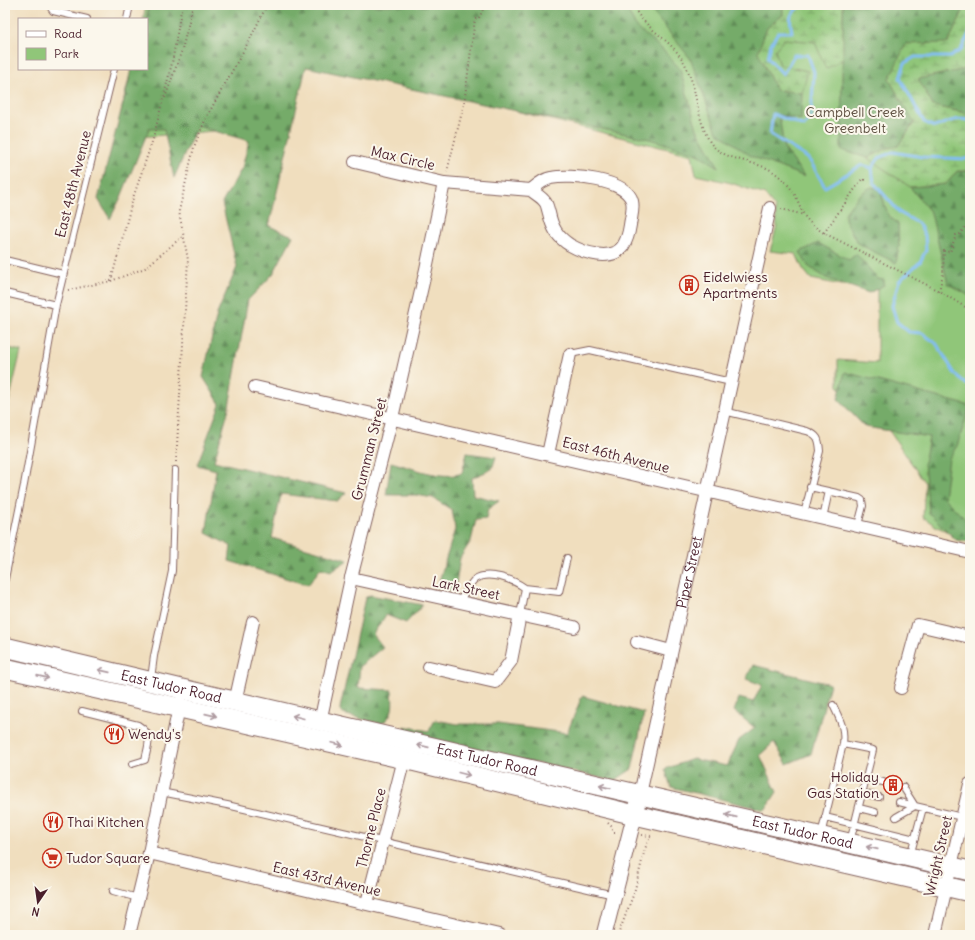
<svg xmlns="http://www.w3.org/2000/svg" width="975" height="940" font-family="Delius,sans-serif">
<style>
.green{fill:#90c679;stroke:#6d7252}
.forest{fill:url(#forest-firs);stroke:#5f654a}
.wetland{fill:url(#wetland-marsh);stroke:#6d7252}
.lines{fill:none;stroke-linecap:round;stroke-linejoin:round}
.stream{stroke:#82bdf4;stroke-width:3}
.service-casing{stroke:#84625e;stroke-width:8}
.minor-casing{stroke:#84625e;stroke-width:14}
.tertiary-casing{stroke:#84625e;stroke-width:17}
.primary-casing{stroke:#84625e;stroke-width:21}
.path{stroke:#84625e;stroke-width:2;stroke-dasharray:1 3;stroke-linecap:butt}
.service{stroke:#fff;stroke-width:6}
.minor{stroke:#fff;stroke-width:12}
.tertiary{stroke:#fff;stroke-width:15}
.primary{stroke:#fff;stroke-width:19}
.oneway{stroke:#ae9aa0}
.labels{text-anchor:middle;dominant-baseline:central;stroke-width:4;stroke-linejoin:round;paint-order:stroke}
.park-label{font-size:14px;fill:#5f5142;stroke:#fbf7ec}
.street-label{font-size:14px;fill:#4a1f2b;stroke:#fbf7ec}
.poi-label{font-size:14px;fill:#4a1f2b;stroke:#fbf7ec;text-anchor:start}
</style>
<defs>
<pattern id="forest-firs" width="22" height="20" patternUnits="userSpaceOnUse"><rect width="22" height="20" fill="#74ab69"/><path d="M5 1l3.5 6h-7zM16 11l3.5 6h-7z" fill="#618b57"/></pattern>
<pattern id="wetland-marsh" width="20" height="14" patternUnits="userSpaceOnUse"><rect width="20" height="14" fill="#90c679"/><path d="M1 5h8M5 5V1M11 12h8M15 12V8" fill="none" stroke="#78a063"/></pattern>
</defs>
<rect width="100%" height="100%" fill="#fbf7ec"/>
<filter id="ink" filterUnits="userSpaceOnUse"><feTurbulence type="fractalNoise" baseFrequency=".025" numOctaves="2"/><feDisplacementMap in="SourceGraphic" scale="8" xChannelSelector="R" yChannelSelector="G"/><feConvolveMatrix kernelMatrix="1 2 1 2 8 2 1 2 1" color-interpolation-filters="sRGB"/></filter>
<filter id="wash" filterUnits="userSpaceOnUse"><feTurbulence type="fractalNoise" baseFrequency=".012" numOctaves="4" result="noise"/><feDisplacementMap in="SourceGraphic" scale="16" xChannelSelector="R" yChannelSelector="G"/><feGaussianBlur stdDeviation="0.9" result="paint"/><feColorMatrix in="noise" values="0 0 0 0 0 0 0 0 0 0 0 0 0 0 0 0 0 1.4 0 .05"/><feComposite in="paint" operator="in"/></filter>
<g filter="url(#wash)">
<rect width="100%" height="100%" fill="#f0debe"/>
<path class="green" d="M 146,5 L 970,5 L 970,540 L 937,527 L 923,517 L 925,483 L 890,432 L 857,404 L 838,386 L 838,360 L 877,363 L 877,287 L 841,285 L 811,279 L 803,269 L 796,254 L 770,251 L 777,226 L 775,208 L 765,195 L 731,183 L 696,175 L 692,155 L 300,57 L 276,126 L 115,139 L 131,69 L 147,69 L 147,19 L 143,19 Z
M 5,347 L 21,351 L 5,418 Z"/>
<path class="forest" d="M 149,5 L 625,5 L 636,27 L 662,49 L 680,69 L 697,129 L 719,167 L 698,154 L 650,139 L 306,67 L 269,226 L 293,236 L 273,274 L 248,300 L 228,412 L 214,461 L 346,493 L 337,501 L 281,494 L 272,538 L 348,560 L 331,571 L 321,568 L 308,585 L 229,561 L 231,546 L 206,533 L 216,470 L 197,465 L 220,404 L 203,377 L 217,314 L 237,267 L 222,203 L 242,168 L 249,141 L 197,126 L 174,178 L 164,129 L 149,129 L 121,197 L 110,219 L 98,199 L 132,69 L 147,69 L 147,19 L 146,19 Z
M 647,5 L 783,5 L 783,15 L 767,28 L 776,90 L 802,93 L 801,120 L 779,115 L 784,148 L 805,177 L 751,156 L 717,132 L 690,58 Z
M 843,5 L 966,5 L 948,43 L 889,79 L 914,122 L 898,146 L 888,148 L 868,158 L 841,150 Z
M 970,68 L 970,114 L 933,106 L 917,79 Z
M 957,171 L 970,171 L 970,296 L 948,284 L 931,213 L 910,187 L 946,184 Z
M 871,187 L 880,189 L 888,215 L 898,224 L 899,246 L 896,263 L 857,243 L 845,219 L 845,213 L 859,195 Z
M 818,243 L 849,260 L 856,254 L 878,279 L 884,280 L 884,285 L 869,293 L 826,278 L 808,266 L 800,252 Z
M 845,372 L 970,406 L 957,446 L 949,458 L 944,498 L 967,521 L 970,521 L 970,542 L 956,540 L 929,513 L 924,463 L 929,437 L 865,427 L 838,399 Z
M 467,453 L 496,457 L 492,469 L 472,478 L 473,495 L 499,501 L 488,509 L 486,519 L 476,520 L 471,541 L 460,558 L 455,591 L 437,588 L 455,529 L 452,510 L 433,498 L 416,495 L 386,495 L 391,462 C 410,467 443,481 462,473 Z
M 370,595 L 423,605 L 406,623 L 386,615 L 373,634 L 383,647 L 360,666 L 358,688 L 392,690 C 393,705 395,715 381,724 L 343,714 L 340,708 L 365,598 Z
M 753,665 L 830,684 L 811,754 L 787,764 L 774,742 L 760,755 L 777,792 L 765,810 L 671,787 L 665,769 L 693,759 L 727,766 L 739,740 L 755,728 L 734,711 L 739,698 L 753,702 L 762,685 L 746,679 Z
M 582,696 L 644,713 L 632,769 L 614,781 L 408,734 L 404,726 L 429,731 L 435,720 L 458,724 L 498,724 L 567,733 Z"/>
<path class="wetland" d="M 783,5 L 843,5 L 843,59 L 826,69 L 815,42 L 784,39 L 775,50 L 780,65 L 808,71 L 802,93 L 776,90 L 758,52 L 767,28 L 783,15 Z
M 966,5 L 970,5 L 970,68 L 918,79 L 933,106 L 970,114 L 970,171 L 957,171 L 946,184 L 910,187 L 868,158 L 888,148 L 898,146 L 914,123 L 889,79 L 906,44 L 948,43 Z"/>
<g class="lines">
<path class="stream" d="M 801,5 C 789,15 789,17 792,32 L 778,32 L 771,44 L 768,58 L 783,74 L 794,55 L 808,55 L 814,72 L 811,117 L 804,126 L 773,114 L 770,134 L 809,159 L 825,187 C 838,180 849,172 862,165 L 872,168
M 970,32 L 961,50 L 950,57 L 915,57 L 905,63 L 900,78 L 924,122 L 935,127 C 945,123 959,116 970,121
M 872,168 L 874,183 L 900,213 L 918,223 L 925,235 L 926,250 L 920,262 L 899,281 L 892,306 L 897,322 L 909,332 L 922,333 L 936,343 L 955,374 L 966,384 L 970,385
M 872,168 L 879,158 L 893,152 L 923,157 L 968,159 L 970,157"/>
</g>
</g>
<g filter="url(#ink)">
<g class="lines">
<g class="service-casing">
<path id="service" d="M 49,5 L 53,11 L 87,19
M 127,19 L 130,5
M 5,260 L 63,274
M 5,293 L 56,305 L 24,485 L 5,579
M 56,305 L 114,69
M 570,354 L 590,350 L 731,382
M 724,411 L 807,431 C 818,435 819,439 820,451 L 804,514
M 810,487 L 859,498 L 862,500 L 863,506 L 858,525
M 823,518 L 829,491
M 459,602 C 463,596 470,583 475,579 C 488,570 514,580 525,588
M 520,615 L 525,588 L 559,592 L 567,558
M 151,679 L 154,656 L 172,571 L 175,470
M 833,705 C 840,720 845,727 843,744 L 873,750 L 850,842
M 82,711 L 138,725 C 154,735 148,744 145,760 L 132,764
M 866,778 L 883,782
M 903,787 L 915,806
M 161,792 L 227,805 L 614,895
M 862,793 L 879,797
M 899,802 L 915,806
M 859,808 L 875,812
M 825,817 L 915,839
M 896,817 L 915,806 L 962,817 L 970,822
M 821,835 L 843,744
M 910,856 L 923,808
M 113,891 L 138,898"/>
</g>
<g class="minor-casing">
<g id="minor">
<path d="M 355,162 L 444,183 L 531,190 C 537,185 544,179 551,178 C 570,174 626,179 632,201 C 634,209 631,217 630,225 C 629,232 627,240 623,246 C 612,262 584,253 570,245 C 557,237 552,227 549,213 C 548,210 547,204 545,202 C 542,197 535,194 531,190"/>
<path d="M 255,387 L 970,552"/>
<path d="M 548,454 L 570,354"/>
<path d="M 351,578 L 574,627"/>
<path d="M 637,642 L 671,651"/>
<path d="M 429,667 L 495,682 L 511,661 L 520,615"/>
<path d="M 901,688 L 918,625 L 970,637"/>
<path d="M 235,702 L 253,622"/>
<path d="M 320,722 L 351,578 L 392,418 L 426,269 L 444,183"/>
<path id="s1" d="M 640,794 L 770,208"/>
<path d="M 149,853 L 499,935"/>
<path d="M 367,903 L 404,759"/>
<path d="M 129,935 L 149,853 L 180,702"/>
<path d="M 935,935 L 970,784"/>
</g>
</g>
<g class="tertiary-casing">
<path id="tertiary" d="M 604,935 L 640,794"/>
</g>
<g class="primary-casing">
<g id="primary">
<path id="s2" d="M 5,647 C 326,724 648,796 970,871"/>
<path d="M 5,668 L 404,759 L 635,815 L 970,892"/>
</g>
</g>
<path class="path" d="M 633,5 C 643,28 669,38 682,59 C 698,84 695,117 710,142 C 722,161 755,160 772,171 C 780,176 789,185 794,193 C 798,200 800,208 804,215 C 809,223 816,228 824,233 L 939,291 L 970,310
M 165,98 L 182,50 L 193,5
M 447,172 L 464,104 L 475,19 L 479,18 L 485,5
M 781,209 L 804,215
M 824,233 L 862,179 L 866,180
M 111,281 L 133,198 L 153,139 L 172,63 L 182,5
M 68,290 L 111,281 L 145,268 L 184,235
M 939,291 L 943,274 L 944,251 L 950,252 L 956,235 L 960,234 L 970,220
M 176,462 L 188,260 L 179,211 L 194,147 L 206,118 L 250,39 L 267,5
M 608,823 L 612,827 L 614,833 L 618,833
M 642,835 L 650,836 L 653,834
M 618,935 L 634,893 L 645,849 L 650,836"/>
<use href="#service" class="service"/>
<use href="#minor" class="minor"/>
<use href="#tertiary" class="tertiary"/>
<use href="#primary" class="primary"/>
</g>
<defs><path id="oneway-shaft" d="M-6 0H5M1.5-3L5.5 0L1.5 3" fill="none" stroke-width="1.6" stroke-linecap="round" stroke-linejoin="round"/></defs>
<g class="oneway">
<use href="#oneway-shaft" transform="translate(104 671) rotate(-167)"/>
<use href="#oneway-shaft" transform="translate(43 677) rotate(13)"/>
<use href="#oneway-shaft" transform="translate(211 715) rotate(13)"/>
<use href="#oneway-shaft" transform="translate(298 717) rotate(-166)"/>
<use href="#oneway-shaft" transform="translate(337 744) rotate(13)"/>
<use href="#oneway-shaft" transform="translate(423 746) rotate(-167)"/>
<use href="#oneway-shaft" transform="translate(464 774) rotate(14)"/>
<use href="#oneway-shaft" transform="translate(605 787) rotate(-167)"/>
<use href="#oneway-shaft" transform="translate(731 816) rotate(-167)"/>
<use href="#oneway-shaft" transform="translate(872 848) rotate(-167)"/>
</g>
</g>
<defs>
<g id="building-ring" transform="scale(1)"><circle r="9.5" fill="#fbf7ec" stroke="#c8321e" stroke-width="1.5"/><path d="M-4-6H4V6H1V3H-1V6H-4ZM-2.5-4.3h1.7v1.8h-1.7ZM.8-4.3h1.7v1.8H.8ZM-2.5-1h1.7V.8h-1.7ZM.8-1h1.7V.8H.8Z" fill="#c8321e"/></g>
<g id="restaurant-ring" transform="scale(1)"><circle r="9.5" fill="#fbf7ec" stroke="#c8321e" stroke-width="1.5"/><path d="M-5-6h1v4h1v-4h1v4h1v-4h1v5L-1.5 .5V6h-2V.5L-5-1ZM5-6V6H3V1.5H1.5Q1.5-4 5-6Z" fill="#c8321e"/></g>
<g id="supermarket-ring" transform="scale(1)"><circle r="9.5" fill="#fbf7ec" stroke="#c8321e" stroke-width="1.5"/><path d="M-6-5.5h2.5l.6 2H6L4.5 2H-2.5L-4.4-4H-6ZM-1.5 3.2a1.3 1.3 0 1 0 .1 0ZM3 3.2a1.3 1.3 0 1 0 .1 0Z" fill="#c8321e"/></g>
</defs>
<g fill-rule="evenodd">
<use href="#building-ring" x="689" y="285"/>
<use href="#restaurant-ring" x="114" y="734"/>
<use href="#building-ring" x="893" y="785"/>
<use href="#restaurant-ring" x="53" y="822"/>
<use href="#supermarket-ring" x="52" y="858"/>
</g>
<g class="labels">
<g class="park-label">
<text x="855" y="112">Campbell Creek<tspan x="855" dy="16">Greenbelt</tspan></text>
</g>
<g class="street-label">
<text transform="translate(403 158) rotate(13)">Max Circle</text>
<text transform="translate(73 184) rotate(-76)">East 48th Avenue</text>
<text transform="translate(369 449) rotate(-76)">Grumman Street</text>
<text transform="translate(616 455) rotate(14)">East 46th Avenue</text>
<text stroke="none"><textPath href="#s1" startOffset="227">Piper Street</textPath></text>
<text transform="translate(466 588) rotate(12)">Lark Street</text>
<text stroke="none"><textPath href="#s2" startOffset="171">East Tudor Road</textPath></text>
<text stroke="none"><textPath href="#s2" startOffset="495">East Tudor Road</textPath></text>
<text transform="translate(371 828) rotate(-76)">Thorne Place</text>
<text stroke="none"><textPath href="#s2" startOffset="819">East Tudor Road</textPath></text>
<text transform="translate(938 856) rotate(-77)">Wright Street</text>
<text transform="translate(327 879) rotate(13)">East 43rd Avenue</text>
</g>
<g class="poi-label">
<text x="703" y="277">Eidelwiess<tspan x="703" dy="16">Apartments</tspan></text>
<text x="128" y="734">Wendy's</text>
<text x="879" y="777" text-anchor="end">Holiday<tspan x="879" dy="16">Gas Station</tspan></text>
<text x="67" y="822">Thai Kitchen</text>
<text x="66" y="858">Tudor Square</text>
</g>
</g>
<rect width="975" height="940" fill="none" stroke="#fbf7ec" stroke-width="20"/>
<rect x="18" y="18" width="130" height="52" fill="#fbf7ec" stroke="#b4a19f"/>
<rect x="26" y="31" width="20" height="6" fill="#ffffff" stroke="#b4a19f"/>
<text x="54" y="38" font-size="12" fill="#4a1f2b">Road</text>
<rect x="26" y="48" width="20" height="12" fill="#90c679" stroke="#b4a19f"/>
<text x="54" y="58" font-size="12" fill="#4a1f2b">Park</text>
<g transform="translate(38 902) rotate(193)" stroke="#fbf7ec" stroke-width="3" paint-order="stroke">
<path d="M0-3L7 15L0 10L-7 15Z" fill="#4a1f2b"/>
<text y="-6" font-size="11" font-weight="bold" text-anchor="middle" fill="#4a1f2b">N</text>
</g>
</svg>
